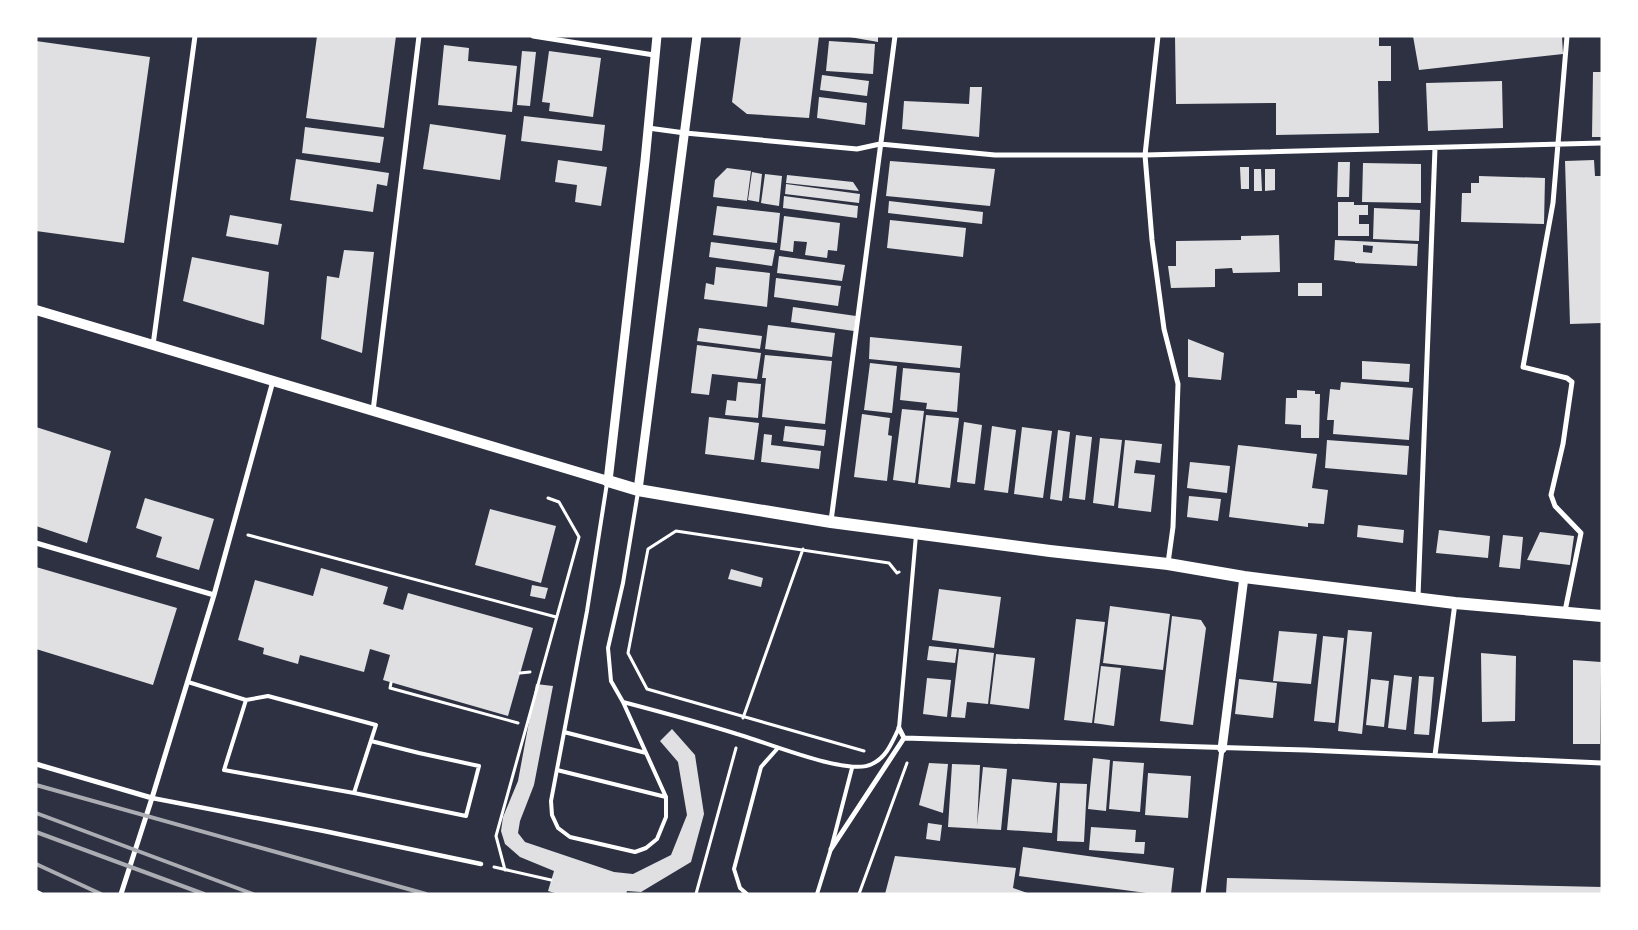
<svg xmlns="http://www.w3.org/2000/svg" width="1638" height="930" font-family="'Space Grotesk',sans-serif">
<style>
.building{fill:#e0e0e3;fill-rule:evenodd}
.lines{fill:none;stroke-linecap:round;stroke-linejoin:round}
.path{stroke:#fff;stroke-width:3}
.service{stroke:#fff;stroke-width:4}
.pedestrian{stroke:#fff;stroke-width:4.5}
.minor{stroke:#fff;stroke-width:5}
.tertiary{stroke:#fff;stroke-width:9}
.secondary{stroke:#fff;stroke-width:10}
.primary{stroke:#fff;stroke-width:12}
.rail{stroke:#abadb3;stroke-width:4}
</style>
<rect width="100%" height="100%" fill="#2d3142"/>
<path class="building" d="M 317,36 L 396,36 L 384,128 L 306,118 Z
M 741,36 L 819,36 L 809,118 L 747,114 L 732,102 Z
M 844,36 L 878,36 L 878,42 Z
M 1175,36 L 1379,36 L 1379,46 L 1391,46 L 1391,81 L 1378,81 L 1379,133 L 1276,135 L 1276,103 L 1176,104 Z
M 1413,36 L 1562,36 L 1563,54 L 1419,70 Z
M 36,41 L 150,57 L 124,243 L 36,231 Z
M 829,41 L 875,44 L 873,74 L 826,71 Z
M 444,45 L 469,48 L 468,61 L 517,66 L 512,112 L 438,105 Z
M 522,51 L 536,52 L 530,106 L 517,105 Z
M 549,51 L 601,58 L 593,117 L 549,111 L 550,103 L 542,102 Z
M 1593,72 L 1602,72 L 1602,137 L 1592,137 Z
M 822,75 L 869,81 L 867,96 L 820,90 Z
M 1502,81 L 1503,128 L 1428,131 L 1426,83 Z
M 970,87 L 982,87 L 979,137 L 902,129 L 904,101 L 969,104 Z
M 819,97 L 867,103 L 865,125 L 817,118 Z
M 524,116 L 605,125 L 602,151 L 521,141 Z
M 430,124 L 506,135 L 500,180 L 423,169 Z
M 305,127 L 384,137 L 380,163 L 302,153 Z
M 296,159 L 389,173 L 387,186 L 377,184 L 373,212 L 290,200 Z
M 558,160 L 607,167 L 601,206 L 575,202 L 577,185 L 555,182 Z
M 1594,160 L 1595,176 L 1602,176 L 1602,323 L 1570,324 L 1565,161 Z
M 890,161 L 995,169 L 990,206 L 886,196 Z
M 1338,162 L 1350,162 L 1349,197 L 1337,197 Z
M 1363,163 L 1421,164 L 1421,203 L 1362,202 Z
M 1240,167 L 1249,167 L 1249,189 L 1241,189 Z
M 727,168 L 751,171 L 747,201 L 713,197 L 715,180 Z
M 1254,169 L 1261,169 L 1262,191 L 1254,191 Z
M 1265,169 L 1275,169 L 1275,190 L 1265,191 Z
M 752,172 L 762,174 L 759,202 L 748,200 Z
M 765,174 L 782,176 L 779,206 L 761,203 Z
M 787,175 L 853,182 L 859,191 L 786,183 Z
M 1479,176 L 1545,178 L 1544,224 L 1461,222 L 1462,193 L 1471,193 L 1471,183 L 1479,183 Z
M 786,184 L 860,194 L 859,203 L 785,194 Z
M 784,196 L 858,206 L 857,218 L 783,208 Z
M 889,201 L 983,212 L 982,224 L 888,213 Z
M 1338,202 L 1354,202 L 1354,205 L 1368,205 L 1368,215 L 1359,215 L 1359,224 L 1369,224 L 1369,236 L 1338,236 Z
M 717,206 L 780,213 L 777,243 L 713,235 Z
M 1374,208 L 1420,210 L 1419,241 L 1373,239 Z
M 230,215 L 282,224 L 278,245 L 226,236 Z
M 784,216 L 840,223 L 837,251 L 828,250 L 827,258 L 805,255 L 807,242 L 794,241 L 793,252 L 780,250 Z
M 890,220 L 966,228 L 963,257 L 887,248 Z
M 1279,235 L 1280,272 L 1233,273 L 1232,268 L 1215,269 L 1215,287 L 1171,288 L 1168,266 L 1176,266 L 1176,241 L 1241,240 L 1241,236 Z
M 1335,240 L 1418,244 L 1417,266 L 1355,263 L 1355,262 L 1334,260 ZM 1363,245 L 1373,246 L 1372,253 L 1363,252 Z
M 711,242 L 775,250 L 772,266 L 709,257 Z
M 344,250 L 374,252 L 362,353 L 321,339 L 327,276 L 339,278 Z
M 779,256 L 845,265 L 842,281 L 777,273 Z
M 192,257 L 269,272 L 264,325 L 183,301 Z
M 716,267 L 770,273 L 767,307 L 704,299 L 706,283 L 714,285 Z
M 776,278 L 841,286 L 838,306 L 774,297 Z
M 1298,283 L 1322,283 L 1322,296 L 1298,296 Z
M 793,307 L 856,316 L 854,331 L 791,322 Z
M 768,325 L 835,333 L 832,357 L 765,349 Z
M 699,328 L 762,336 L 760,349 L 697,341 Z
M 870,337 L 962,346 L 960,368 L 869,359 Z
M 1188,339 L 1224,353 L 1221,380 L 1188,377 Z
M 697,345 L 761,353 L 757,379 L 712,374 L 709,395 L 691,393 Z
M 765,355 L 832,361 L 825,424 L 762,417 L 766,378 L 762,378 Z
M 1362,361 L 1410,364 L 1409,382 L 1362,379 Z
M 870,363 L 897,366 L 892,413 L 864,410 Z
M 903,368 L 960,373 L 957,412 L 926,409 L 927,403 L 900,400 Z
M 738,382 L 761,384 L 758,418 L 725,415 L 727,400 L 736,401 Z
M 1341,382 L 1413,388 L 1409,440 L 1333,434 L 1334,420 L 1327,420 L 1330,389 L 1340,390 Z
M 1297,390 L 1315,391 L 1315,394 L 1320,394 L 1319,438 L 1301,438 L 1301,425 L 1285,424 L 1286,398 L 1297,398 Z
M 902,409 L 924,411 L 915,483 L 893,480 Z
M 862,414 L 890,418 L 888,435 L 892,436 L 887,481 L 854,477 Z
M 926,415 L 959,418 L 950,488 L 918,484 Z
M 709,417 L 759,423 L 754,460 L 705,454 Z
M 964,422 L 982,425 L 975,484 L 957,482 Z
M 785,426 L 826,430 L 824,446 L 783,441 Z
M 992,426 L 1016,430 L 1008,493 L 984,490 Z
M 36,427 L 111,451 L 87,543 L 36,526 Z
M 1022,427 L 1052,431 L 1043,498 L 1014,494 Z
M 1058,430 L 1070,432 L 1062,501 L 1050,499 Z
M 764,434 L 772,435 L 771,445 L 821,451 L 819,469 L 761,462 Z
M 1076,435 L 1092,437 L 1085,500 L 1069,498 Z
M 1100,438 L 1122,440 L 1114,506 L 1093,503 Z
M 1125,440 L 1162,444 L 1160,463 L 1136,460 L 1134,473 L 1155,475 L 1151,512 L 1118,508 Z
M 1327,440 L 1409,446 L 1407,475 L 1325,468 Z
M 1238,445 L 1317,454 L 1312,488 L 1328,490 L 1324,524 L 1308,523 L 1308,527 L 1229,517 Z
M 1190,462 L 1230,466 L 1227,493 L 1187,488 Z
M 1189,496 L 1221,499 L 1218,521 L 1187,517 Z
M 145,498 L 214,519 L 199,570 L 156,557 L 162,537 L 136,528 Z
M 490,509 L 556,526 L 541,583 L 475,565 Z
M 1358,525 L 1404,530 L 1403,543 L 1357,537 Z
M 1439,530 L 1490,536 L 1488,558 L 1436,553 Z
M 1540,532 L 1574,536 L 1570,565 L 1527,560 Z
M 1503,535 L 1523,537 L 1520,569 L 1499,567 Z
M 36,567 L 177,608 L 153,685 L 36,649 Z
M 321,568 L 388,587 L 383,604 L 403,610 L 408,593 L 533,628 L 508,716 L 383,680 L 390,655 L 370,649 L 364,672 L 300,655 L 298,664 L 263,654 L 264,648 L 238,640 L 255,580 L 313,596 Z
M 731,569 L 763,578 L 761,587 L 728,579 Z
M 532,585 L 548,588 L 545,599 L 530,596 Z
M 939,589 L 1001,597 L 994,648 L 932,640 Z
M 1110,606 L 1170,614 L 1163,670 L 1103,663 Z
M 1172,616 L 1201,620 L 1206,628 L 1193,725 L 1160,721 Z
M 1076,619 L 1105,622 L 1092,723 L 1064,720 Z
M 1348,630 L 1372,632 L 1362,734 L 1338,731 Z
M 1279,631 L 1317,634 L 1311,684 L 1273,681 Z
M 1323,636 L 1344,638 L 1335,723 L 1314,721 Z
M 929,646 L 957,649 L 955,663 L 927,660 Z
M 959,649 L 994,653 L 988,704 L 967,702 L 965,718 L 951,717 Z
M 1481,653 L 1516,656 L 1515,721 L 1482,722 Z
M 996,654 L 1035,658 L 1029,709 L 990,704 Z
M 1573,660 L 1601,662 L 1600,744 L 1573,744 Z
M 1101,666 L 1121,668 L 1114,726 L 1094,723 Z
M 1394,675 L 1412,677 L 1406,730 L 1388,728 Z
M 1419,676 L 1434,677 L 1429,735 L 1414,734 Z
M 927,678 L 951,680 L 947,717 L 923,714 Z
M 1239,679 L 1277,683 L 1273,718 L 1235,714 Z
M 1371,679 L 1389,681 L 1384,727 L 1366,725 Z
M 536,684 L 553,686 L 534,785 L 520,821 L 518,833 L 525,842 L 614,872 L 633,874 L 671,855 L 687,815 L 678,762 L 660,741 L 672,729 L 695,755 L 704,814 L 691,862 L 641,892 L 627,891 L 626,894 L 558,894 L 548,891 L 554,871 L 520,857 L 505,844 L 501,831 L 503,817 L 518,781 Z
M 1093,758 L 1110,760 L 1106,811 L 1088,809 Z
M 1113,761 L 1144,763 L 1140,812 L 1109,809 Z
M 929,763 L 948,764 L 943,813 L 919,805 Z
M 952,764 L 980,765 L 977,826 L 983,767 L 1007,769 L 1001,830 L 948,827 Z
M 1148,773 L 1191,776 L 1188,818 L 1145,815 Z
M 1012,779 L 1057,783 L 1052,833 L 1007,830 Z
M 1060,783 L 1087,784 L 1084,842 L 1057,841 Z
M 928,823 L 942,825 L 940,841 L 926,839 Z
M 1091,827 L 1136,830 L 1135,842 L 1145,842 L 1144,854 L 1089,850 Z
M 1023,847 L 1174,868 L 1171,894 L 1154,894 L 1019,876 Z
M 895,856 L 1016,868 L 1013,888 L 1030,894 L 885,894 Z
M 1227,878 L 1602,887 L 1602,894 L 1226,894 Z"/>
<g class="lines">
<path class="path" d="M 248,535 L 556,617
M 520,673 L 530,672
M 391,683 L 390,688 L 518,723
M 743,718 L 803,549
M 864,751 L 647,689 L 628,653 L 648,549 L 676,531 L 889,563 L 897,573 L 899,572
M 494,867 L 551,880
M 505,870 L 496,836 L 579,537 L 559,502 L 548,498
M 696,894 L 736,748
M 859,894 L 907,763"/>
<path class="service" d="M 607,483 L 587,611 L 551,801 L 552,815 L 558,828 L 570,837 L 635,852 L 646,848 L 657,839 L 666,817 L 666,797 L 623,702 L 611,681 L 608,648 L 623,583 L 638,492
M 188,682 L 246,700 L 268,696 L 376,725 L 354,793 L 224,770 L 246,700
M 623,702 C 661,712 699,722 737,734 C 763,741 849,777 872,764 C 887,757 892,742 899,728 L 916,535
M 564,732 L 646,753
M 557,770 L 666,797
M 354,793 L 466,816 L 479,766 L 419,753 L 371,741
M 747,894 L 740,888 L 734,869 L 761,767 L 777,749
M 817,894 L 831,849 L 852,768"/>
<path class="pedestrian" d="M 152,798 L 324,831 L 481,864"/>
<path class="minor" d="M 533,36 L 654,55
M 1158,36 L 1145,155 L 1152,240 L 1164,329 L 1178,384 L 1173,527 L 1168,563
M 648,128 L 685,133 L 857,149 L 880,144 L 995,155 L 1145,155 L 1602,143
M 153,345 L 195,36
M 373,411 L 419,36
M 831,521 L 895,36
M 36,543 L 214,595
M 1418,597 L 1435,148
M 1565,611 L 1581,533 L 1555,506 L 1551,495 L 1563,444 L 1572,382 L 1567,378 L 1523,367 L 1553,203 L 1567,36
M 899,728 L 904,738 L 1306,750 L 1602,763
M 1435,755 L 1455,603
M 36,764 L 152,798 L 214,595 L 273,381
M 831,849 L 904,738
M 36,892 L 40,894
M 121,894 L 152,798
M 1203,894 L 1222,749"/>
<path class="tertiary" d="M 608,481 L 645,161 L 657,36
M 638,490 L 697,36
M 1222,749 L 1244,577"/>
<path class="secondary" d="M 36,310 L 608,481"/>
<path class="primary" d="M 608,481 L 638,490 L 679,497 L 831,522 L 1050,551 L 1168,564 L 1244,577 L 1455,603 L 1602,616"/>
<path class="rail" d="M 36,785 L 426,894
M 36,813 L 253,894
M 36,832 L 204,894
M 36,864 L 101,894"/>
</g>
<rect width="1638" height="930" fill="none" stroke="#ffffff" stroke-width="75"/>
</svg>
